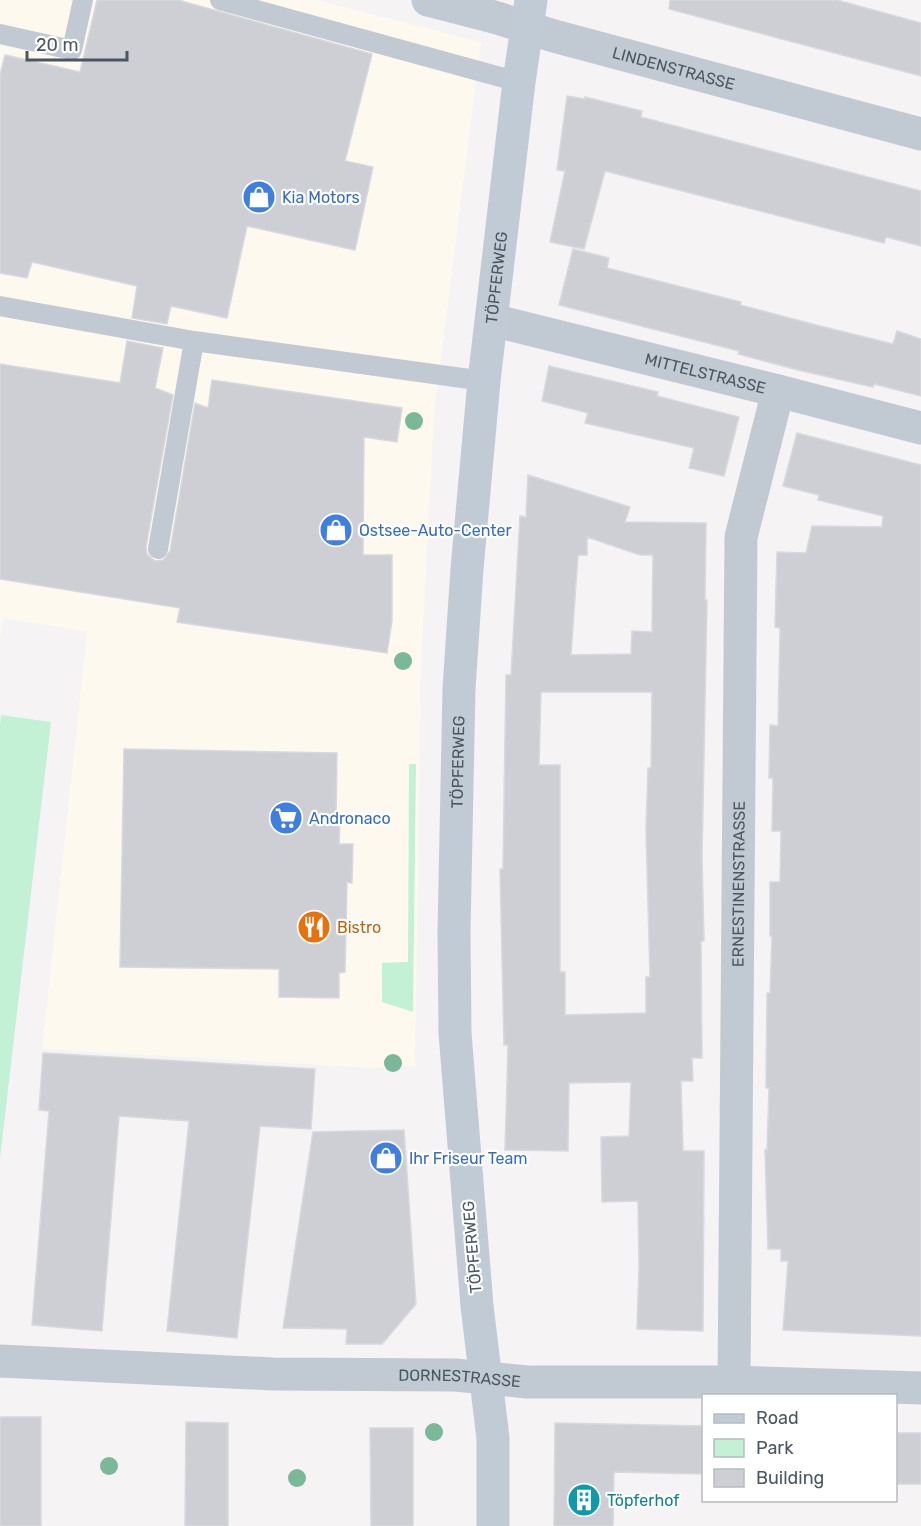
<svg xmlns="http://www.w3.org/2000/svg" width="921" height="1526" font-family="Rubik,sans-serif">
<style>
.commercial{fill:#fdf9ef}
.green{fill:#c3f1d5}
.building{fill:#cdcfd5;stroke:#d7d9de;stroke-width:1.5;fill-rule:evenodd}
.lines{fill:none;stroke-linecap:round;stroke-linejoin:round}
.lane{stroke:#c1cad2;stroke-width:20}
.street{stroke:#c1cad2;stroke-width:33}
.secondary{stroke:#c1cbd6;stroke-width:33}
.tree{fill:#7bb799}
.labels{text-anchor:middle;dominant-baseline:central;stroke-width:4.5;stroke-linejoin:round;paint-order:stroke}
.street-label{font-size:16px;fill:#4a5661;stroke:#fff}
.shop-label{font-size:16px;fill:#366cbe;stroke:#fff;text-anchor:start}
.food-label{font-size:16px;fill:#c56008;stroke:#fff;text-anchor:start}
.culture-label{font-size:16px;fill:#0d838f;stroke:#fff;text-anchor:start}
</style>
<rect width="100%" height="100%" fill="#f5f3f3"/>
<path class="commercial" d="M 0,0 L 317,0 L 481,42 L 434,414 L 421,670 L 415,1066 L 374,1068 L 42,1049 L 87,632 L 4,618 L 0,637 Z"/>
<path class="green" d="M 1,715 L 51,722 L 0,1158 L 0,726 Z
M 409,764 L 416,764 L 413,1012 L 382,1002 L 382,963 L 408,962 Z"/>
<path class="building" d="M 97,0 L 178,0 L 372,54 L 345,161 L 373,167 L 355,250 L 247,226 L 227,318 L 171,306 L 167,324 L 132,318 L 137,286 L 32,262 L 27,278 L 0,273 L 0,75 L 5,55 L 80,72 Z
M 670,0 L 837,0 L 921,23 L 921,76 L 669,9 Z
M 567,96 L 585,99 L 585,97 L 642,111 L 641,117 L 921,191 L 921,246 L 886,237 L 884,243 L 605,171 L 584,249 L 550,242 L 565,171 L 557,170 Z
M 573,249 L 609,258 L 607,268 L 741,302 L 740,305 L 820,326 L 893,344 L 897,331 L 921,339 L 921,396 L 874,384 L 873,387 L 802,371 L 738,354 L 739,351 L 559,305 Z
M 127,341 L 163,348 L 155,388 L 173,395 L 146,547 L 147,554 L 155,561 L 163,560 L 170,551 L 195,403 L 208,408 L 212,380 L 402,408 L 397,442 L 364,437 L 363,555 L 392,555 L 392,621 L 387,653 L 177,622 L 180,608 L 0,579 L 0,364 L 120,383 Z
M 549,366 L 658,392 L 657,396 L 739,417 L 724,476 L 689,468 L 694,448 L 585,423 L 588,413 L 542,401 Z
M 797,433 L 921,465 L 921,1336 L 783,1330 L 788,1261 L 781,1261 L 781,1249 L 768,1249 L 765,1150 L 767,1150 L 769,1088 L 766,1088 L 767,993 L 770,993 L 772,936 L 770,936 L 770,882 L 780,882 L 781,831 L 772,831 L 773,778 L 769,778 L 770,725 L 778,726 L 780,628 L 775,627 L 777,552 L 806,553 L 812,526 L 882,527 L 883,516 L 818,500 L 819,495 L 783,486 Z
M 528,475 L 630,507 L 625,522 L 706,523 L 705,600 L 707,600 L 702,857 L 704,941 L 701,941 L 702,1058 L 692,1058 L 693,1081 L 681,1081 L 683,1151 L 704,1151 L 703,1331 L 637,1329 L 639,1268 L 638,1201 L 602,1202 L 601,1137 L 629,1136 L 631,1082 L 569,1083 L 568,1151 L 505,1150 L 508,1045 L 504,1045 L 500,869 L 503,869 L 506,675 L 511,675 L 520,516 L 526,517 ZM 587,537 L 640,555 L 653,555 L 652,632 L 632,631 L 631,654 L 571,655 L 578,555 L 587,555 ZM 541,692 L 652,692 L 651,768 L 648,768 L 646,830 L 650,977 L 646,977 L 646,1013 L 565,1015 L 565,972 L 560,972 L 560,765 L 539,765 Z
M 124,749 L 337,753 L 336,820 L 340,820 L 339,844 L 353,844 L 352,883 L 347,882 L 345,972 L 339,973 L 339,998 L 279,997 L 279,969 L 120,967 Z
M 43,1053 L 315,1069 L 311,1129 L 260,1126 L 237,1338 L 167,1331 L 189,1121 L 119,1116 L 102,1331 L 32,1325 L 49,1111 L 39,1110 Z
M 404,1130 L 416,1304 L 382,1344 L 346,1344 L 347,1329 L 283,1328 L 313,1132 Z
M 0,1417 L 41,1417 L 41,1526 L 0,1526 Z
M 186,1422 L 228,1423 L 228,1526 L 185,1526 Z
M 555,1423 L 704,1426 L 704,1474 L 614,1472 L 613,1526 L 554,1526 Z
M 370,1428 L 413,1428 L 413,1526 L 371,1526 Z
M 896,1433 L 921,1433 L 921,1484 L 896,1484 Z"/>
<g class="lines">
<path class="lane" d="M 220,0 L 519,82
M 0,34 L 72,50 L 83,0
M 0,306 L 194,341 L 484,381
M 158,549 L 194,341"/>
<g class="street">
<path id="s1" d="M 428,0 L 494,17 L 554,36 L 921,134"/>
<path id="s2" d="M 492,320 L 778,391 L 921,428"/>
<path id="s3" d="M 0,1361 L 273,1374 L 455,1375 L 528,1382 L 734,1382 L 921,1388"/>
<path id="s4" d="M 734,1382 L 741,537 L 778,391"/>
</g>
<path class="secondary" id="s5" d="M 493,1526 L 493,1438 L 477,1306 L 455,1033 L 454,932 L 459,688 L 467,569 L 484,381 L 519,82 L 531,0"/>
</g>
<g class="tree">
<circle cx="414" cy="421" r="9"/>
<circle cx="403" cy="661" r="9"/>
<circle cx="393" cy="1063" r="9"/>
<circle cx="434" cy="1432" r="9"/>
<circle cx="109" cy="1466" r="9"/>
<circle cx="297" cy="1478" r="9"/>
</g>
<defs>
<g id="shop-disc" transform="scale(1.725)"><circle r="9.5" fill="#3f7fe0" stroke="#fff"/><path d="M-5-2.5h2.3a2.7 3.5 0 0 1 5.4 0H5L5.5 6h-11ZM-1.5-2.5h3a1.5 2.3 0 0 0-3 0Z" fill="#fff"/></g>
<g id="supermarket-disc" transform="scale(1.725)"><circle r="9.5" fill="#3f7fe0" stroke="#fff"/><path d="M-6-5.5h2.5l.6 2H6L4.5 2H-2.5L-4.4-4H-6ZM-1.5 3.2a1.3 1.3 0 1 0 .1 0ZM3 3.2a1.3 1.3 0 1 0 .1 0Z" fill="#fff"/></g>
<g id="restaurant-disc" transform="scale(1.725)"><circle r="9.5" fill="#e8710a" stroke="#fff"/><path d="M-5-6h1v4h1v-4h1v4h1v-4h1v5L-1.5 .5V6h-2V.5L-5-1ZM5-6V6H3V1.5H1.5Q1.5-4 5-6Z" fill="#fff"/></g>
<g id="building-disc" transform="scale(1.725)"><circle r="9.5" fill="#0f9aa8" stroke="#fff"/><path d="M-4-6H4V6H1V3H-1V6H-4ZM-2.5-4.3h1.7v1.8h-1.7ZM.8-4.3h1.7v1.8H.8ZM-2.5-1h1.7V.8h-1.7ZM.8-1h1.7V.8H.8Z" fill="#fff"/></g>
</defs>
<g fill-rule="evenodd">
<use href="#shop-disc" x="259" y="197"/>
<use href="#shop-disc" x="336" y="530"/>
<use href="#supermarket-disc" x="286" y="818"/>
<use href="#restaurant-disc" x="314" y="927"/>
<use href="#shop-disc" x="386" y="1158"/>
<use href="#building-disc" x="584" y="1500"/>
</g>
<g class="labels">
<g class="street-label">
<text stroke="none"><textPath href="#s1" startOffset="255">LINDENSTRASSE</textPath></text>
<text stroke="none"><textPath href="#s5" startOffset="1252">TÖPFERWEG</textPath></text>
<text stroke="none"><textPath href="#s2" startOffset="220">MITTELSTRASSE</textPath></text>
<text stroke="none"><textPath href="#s5" startOffset="766">TÖPFERWEG</textPath></text>
<text stroke="none"><textPath href="#s4" startOffset="498">ERNESTINENSTRASSE</textPath></text>
<text transform="translate(472 1247) rotate(-95)">TÖPFERWEG</text>
<text stroke="none"><textPath href="#s3" startOffset="460">DORNESTRASSE</textPath></text>
</g>
<g class="shop-label">
<text x="282" y="197">Kia Motors</text>
<text x="359" y="530">Ostsee-Auto-Center</text>
<text x="309" y="818">Andronaco</text>
<text x="409" y="1158">Ihr Friseur Team</text>
</g>
<g class="food-label">
<text x="337" y="927">Bistro</text>
</g>
<g class="culture-label">
<text x="607" y="1500">Töpferhof</text>
</g>
</g>
<rect x="702" y="1394" width="195" height="108" fill="#ffffff" stroke="#b7bbc0" stroke-width="1.5"/>
<rect x="714" y="1414" width="30" height="9" fill="#c1cbd6" stroke="#b7bbc0" stroke-width="1.5"/>
<text x="756" y="1424" font-size="18" fill="#4a5661">Road</text>
<rect x="714" y="1439" width="30" height="18" fill="#c3f1d5" stroke="#b7bbc0" stroke-width="1.5"/>
<text x="756" y="1454" font-size="18" fill="#4a5661">Park</text>
<rect x="714" y="1469" width="30" height="18" fill="#cdcfd5" stroke="#b7bbc0" stroke-width="1.5"/>
<text x="756" y="1484" font-size="18" fill="#4a5661">Building</text>
<path d="M27 51v9h100v-9" fill="none" stroke="#4a5661" stroke-width="3"/>
<text x="36" y="51" font-size="18" fill="#4a5661" stroke="#ffffff" stroke-width="4.5" paint-order="stroke">20 m</text>
</svg>
